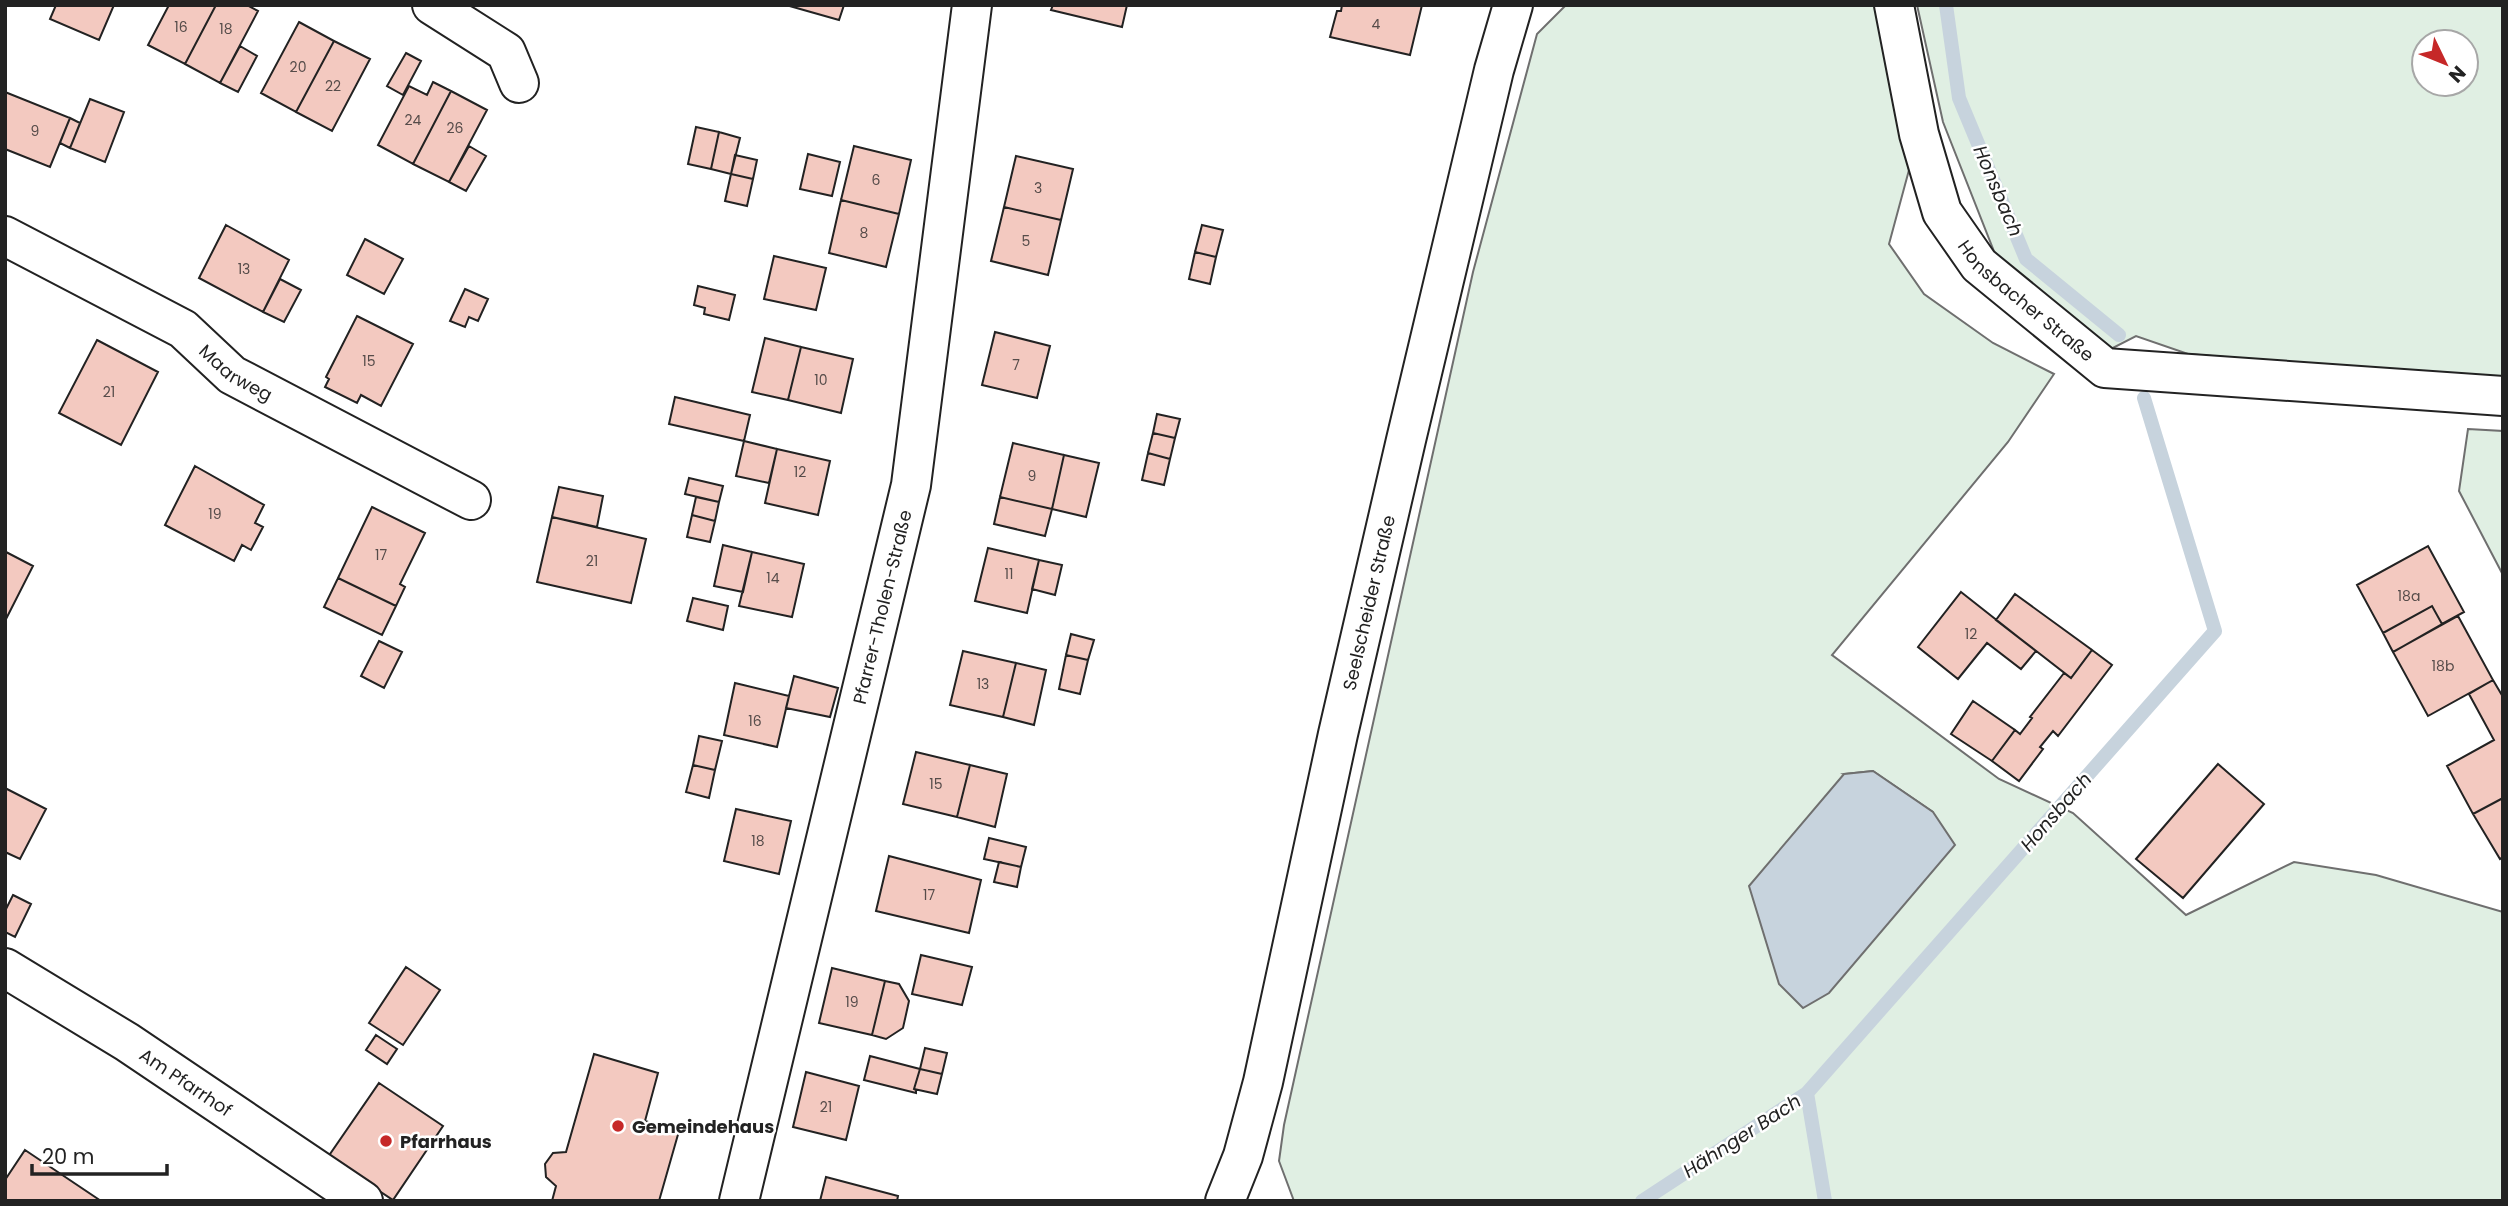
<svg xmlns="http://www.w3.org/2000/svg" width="2508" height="1206" font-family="Poppins,sans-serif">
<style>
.green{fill:#e0efe3;stroke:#6f6f6f;stroke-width:2;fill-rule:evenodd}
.water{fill:#c7d3dd;stroke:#6f6f6f;stroke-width:2}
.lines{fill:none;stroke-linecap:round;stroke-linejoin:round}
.stream{stroke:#c7d3dd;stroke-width:14}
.building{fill:#f3c9c0;stroke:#222;stroke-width:2}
.minor-casing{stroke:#222;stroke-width:42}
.minor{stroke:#fff;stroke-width:38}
.poi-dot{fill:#c62828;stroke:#fff;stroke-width:2.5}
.labels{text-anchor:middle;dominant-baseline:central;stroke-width:5;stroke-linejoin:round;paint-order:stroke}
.number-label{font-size:14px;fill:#564c4a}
.street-label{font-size:18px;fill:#222;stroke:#fff}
.poi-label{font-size:18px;font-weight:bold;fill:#222;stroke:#fff;text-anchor:start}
.water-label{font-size:19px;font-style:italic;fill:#222;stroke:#fff}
</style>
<rect width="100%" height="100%" fill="#fff"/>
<path class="green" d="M 1566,5 L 1875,5 L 1909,170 L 1889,244 L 1924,294 L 1993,343 L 2054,374 L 2008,442 L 1832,655 L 1999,779 L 2073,813 L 2186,915 L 2294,862 L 2376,875 L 2503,912 L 2503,1201 L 1294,1201 L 1279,1161 L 1284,1125 L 1473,272 L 1537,34 ZM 1873,771 L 1933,812 L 1844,774 Z
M 1917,5 L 2503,5 L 2503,380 L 2188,354 L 2136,336 L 2105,352 L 1997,259 L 1943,122 ZM 2424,42 L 2466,42 L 2466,84 L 2424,84 Z
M 2468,429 L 2503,431 L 2503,575 L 2459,491 Z"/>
<path class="water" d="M 1873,771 L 1933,812 L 1955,845 L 1829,993 L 1803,1008 L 1779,984 L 1749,886 L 1844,774 Z"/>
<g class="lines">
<path class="stream" d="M 1946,5 L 1959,98 L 2026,259 L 2119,335
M 1642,1201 L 1807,1093
M 1825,1201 L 1807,1093 L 2215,631 L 2144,398"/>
</g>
<path class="building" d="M 56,5 L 114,5 L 99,40 L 50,19 Z
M 169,5 L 216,5 L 185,64 L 148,45 Z
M 216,5 L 247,5 L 258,11 L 220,83 L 185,64 Z
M 786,5 L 844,5 L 839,20 Z
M 1053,5 L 1127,5 L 1122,27 L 1051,10 Z
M 1342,5 L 1422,5 L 1410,55 L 1330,37 L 1337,11 L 1341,11 Z
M 299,22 L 334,41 L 296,112 L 261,93 Z
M 334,41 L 370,59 L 332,131 L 296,112 Z
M 240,46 L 257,56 L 238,92 L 220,83 Z
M 406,53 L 421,61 L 403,95 L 387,86 Z
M 433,82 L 451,91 L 413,164 L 378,145 L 409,86 L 427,95 Z
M 451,91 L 487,110 L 449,182 L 413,164 Z
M 5,92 L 70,118 L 50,167 L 5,149 Z
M 90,99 L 124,112 L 105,162 L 70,148 Z
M 70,118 L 80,123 L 70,148 L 60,143 Z
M 696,127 L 719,132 L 711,169 L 688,164 Z
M 719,132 L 740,138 L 731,174 L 711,169 Z
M 469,146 L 486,156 L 466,191 L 449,182 Z
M 854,146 L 911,160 L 899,214 L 841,200 Z
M 808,154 L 840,162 L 832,196 L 800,189 Z
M 735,155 L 757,160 L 753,179 L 731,174 Z
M 1016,156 L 1073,169 L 1061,220 L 1004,207 Z
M 731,174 L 753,179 L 747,206 L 725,201 Z
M 841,200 L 899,214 L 886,267 L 829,253 Z
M 1004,207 L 1061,220 L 1048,275 L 991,261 Z
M 226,225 L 289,260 L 263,312 L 199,278 Z
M 1202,225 L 1223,230 L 1216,257 L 1195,252 Z
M 365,239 L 403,259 L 384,294 L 347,275 Z
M 1195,252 L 1216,257 L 1210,284 L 1189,279 Z
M 774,256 L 826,268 L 816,310 L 764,299 Z
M 280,279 L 301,290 L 284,322 L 263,312 Z
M 698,286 L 735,295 L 729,320 L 704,314 L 705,308 L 694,305 Z
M 465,289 L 488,299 L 478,321 L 469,317 L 465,327 L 450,321 Z
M 357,316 L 413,344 L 381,406 L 361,395 L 357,403 L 325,387 L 329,379 L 326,377 Z
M 995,332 L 1050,346 L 1037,398 L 982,385 Z
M 765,338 L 801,347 L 788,400 L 752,392 Z
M 97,340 L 158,372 L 121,445 L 59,413 Z
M 801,347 L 853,359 L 841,413 L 788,400 Z
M 675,397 L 750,415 L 744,441 L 669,424 Z
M 1157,414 L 1180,419 L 1175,438 L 1153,433 Z
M 1153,433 L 1175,438 L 1170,459 L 1148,453 Z
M 744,441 L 777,449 L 769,483 L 736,476 Z
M 1013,443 L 1064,455 L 1052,509 L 1000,497 Z
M 777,449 L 830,461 L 818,515 L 765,503 Z
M 1148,453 L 1170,459 L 1164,485 L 1142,480 Z
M 1064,455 L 1099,463 L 1086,517 L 1052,509 Z
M 195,466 L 264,505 L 255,523 L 263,527 L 251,550 L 242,545 L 234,561 L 165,525 Z
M 689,478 L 723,486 L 719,502 L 685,494 Z
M 559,487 L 603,496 L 597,527 L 552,517 Z
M 696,497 L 719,502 L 715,521 L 692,515 Z
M 1000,497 L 1052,509 L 1045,536 L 994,524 Z
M 372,507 L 425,533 L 400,584 L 405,587 L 396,606 L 338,578 Z
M 692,515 L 715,521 L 710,542 L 687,537 Z
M 552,517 L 646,539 L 631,603 L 537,582 Z
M 723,545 L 752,552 L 743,592 L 714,586 Z
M 2428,546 L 2464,612 L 2442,624 L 2432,606 L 2383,633 L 2357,585 Z
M 988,548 L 1039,560 L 1027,613 L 975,601 Z
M 6,552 L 33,566 L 5,621 L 5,554 Z
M 752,552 L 804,564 L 792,617 L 739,606 Z
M 1039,560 L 1062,565 L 1055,595 L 1032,589 Z
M 338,578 L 396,606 L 382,635 L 324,607 Z
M 1961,592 L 2036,651 L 2021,669 L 1987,643 L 1958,679 L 1918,647 Z
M 2015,594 L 2092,650 L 2071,678 L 1996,620 Z
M 693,598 L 728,606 L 723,630 L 687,621 Z
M 2432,606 L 2442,624 L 2393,652 L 2383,633 Z
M 2458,616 L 2493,680 L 2428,716 L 2393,652 Z
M 1071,634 L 1094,640 L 1088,660 L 1066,655 Z
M 379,641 L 402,652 L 384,688 L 361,676 Z
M 2092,650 L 2112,665 L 2058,736 L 2053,731 L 2040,747 L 2043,749 L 2019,781 L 1992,761 L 2015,730 L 2020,734 L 2032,718 L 2030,717 L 2064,673 L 2071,678 Z
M 963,651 L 1016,663 L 1003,717 L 950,705 Z
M 1066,655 L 1088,660 L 1080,694 L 1059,689 Z
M 1016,663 L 1046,670 L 1034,725 L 1003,717 Z
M 794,676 L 838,688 L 830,717 L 786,708 Z
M 2493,680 L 2503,697 L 2503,798 L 2473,814 L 2447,766 L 2494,740 L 2469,694 Z
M 735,683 L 789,696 L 777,747 L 724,735 Z
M 1973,701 L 2015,730 L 1992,761 L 1951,734 Z
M 699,736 L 722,741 L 715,770 L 693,765 Z
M 916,752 L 970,765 L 957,817 L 903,804 Z
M 2218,764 L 2264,804 L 2183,898 L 2136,859 Z
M 693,765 L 715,770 L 709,798 L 686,792 Z
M 970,765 L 1007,774 L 995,827 L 957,817 Z
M 5,788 L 46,809 L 20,859 L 5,852 Z
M 2503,798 L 2503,857 L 2500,859 L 2473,814 Z
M 736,809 L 791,821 L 779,874 L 724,861 Z
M 989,838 L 1026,847 L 1021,867 L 984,859 Z
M 889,856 L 981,880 L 969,933 L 876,911 Z
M 999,862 L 1021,867 L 1017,887 L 994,882 Z
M 13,895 L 31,904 L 15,937 L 5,932 L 5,911 Z
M 921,955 L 972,967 L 962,1005 L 912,994 Z
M 406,967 L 440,990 L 403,1045 L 369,1023 Z
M 832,968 L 885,981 L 872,1035 L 819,1023 Z
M 885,981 L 899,984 L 909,1001 L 903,1028 L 886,1039 L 872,1035 Z
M 376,1035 L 397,1049 L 387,1064 L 366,1050 Z
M 925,1048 L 947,1053 L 942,1074 L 920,1069 Z
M 594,1054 L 658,1073 L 645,1121 L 679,1131 L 659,1201 L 552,1201 L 556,1186 L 546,1177 L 545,1164 L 553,1153 L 566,1152 Z
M 870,1056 L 920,1069 L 914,1089 L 916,1090 L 916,1093 L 864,1080 Z
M 920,1069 L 942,1074 L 937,1094 L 914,1089 Z
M 806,1072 L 859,1086 L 846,1140 L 793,1127 Z
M 379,1083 L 443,1126 L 393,1200 L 328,1157 Z
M 25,1150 L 101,1201 L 5,1201 L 5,1180 Z
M 826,1177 L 898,1196 L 897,1201 L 820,1201 Z"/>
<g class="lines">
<g class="minor-casing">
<g id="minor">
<path d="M 432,5 L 506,52 L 519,83"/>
<path id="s1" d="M 1894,5 L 1919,134 L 1942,212 L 1979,265 L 2105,368 L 2503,396"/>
<path id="s2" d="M 5,236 L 183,329 L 232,375 L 471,500"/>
<path id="s3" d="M 5,968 L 127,1042 L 363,1201"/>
<path id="s4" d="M 739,1201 L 911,485 L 972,5"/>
<path id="s5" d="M 1225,1201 L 1243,1156 L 1263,1082 L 1338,734 L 1406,440 L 1494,70 L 1513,5"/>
</g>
</g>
<use href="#minor" class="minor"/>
</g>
<g class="poi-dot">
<circle cx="618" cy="1126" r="7"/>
<circle cx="386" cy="1141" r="7"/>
</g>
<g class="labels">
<g class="number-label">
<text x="1376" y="24">4</text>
<text x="181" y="27">16</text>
<text x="226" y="29">18</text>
<text x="298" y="67">20</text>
<text x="333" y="86">22</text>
<text x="413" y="120">24</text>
<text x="455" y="128">26</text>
<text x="35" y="131">9</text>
<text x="876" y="180">6</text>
<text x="1038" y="188">3</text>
<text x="864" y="233">8</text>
<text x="1026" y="241">5</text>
<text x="244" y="269">13</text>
<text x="369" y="361">15</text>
<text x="1016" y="365">7</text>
<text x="821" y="380">10</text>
<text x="109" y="392">21</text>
<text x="800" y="472">12</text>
<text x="1032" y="476">9</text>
<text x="215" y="514">19</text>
<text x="381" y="555">17</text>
<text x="592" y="561">21</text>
<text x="1009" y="574">11</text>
<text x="773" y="578">14</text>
<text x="2409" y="596">18a</text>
<text x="1971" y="634">12</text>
<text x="2443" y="666">18b</text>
<text x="983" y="684">13</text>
<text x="755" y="721">16</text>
<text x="936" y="784">15</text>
<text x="758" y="841">18</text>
<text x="929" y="895">17</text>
<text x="852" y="1002">19</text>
<text x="826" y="1107">21</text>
</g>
<g class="street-label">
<text stroke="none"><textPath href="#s1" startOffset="336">Honsbacher Straße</textPath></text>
<text stroke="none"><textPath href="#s2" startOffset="270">Maarweg</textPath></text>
<text stroke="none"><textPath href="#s5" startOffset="616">Seelscheider Straße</textPath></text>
<text stroke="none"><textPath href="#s4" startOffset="611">Pfarrer-Tholen-Straße</textPath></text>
<text stroke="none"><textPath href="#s3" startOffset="214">Am Pfarrhof</textPath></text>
</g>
<g class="poi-label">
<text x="632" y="1126">Gemeindehaus</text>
<text x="400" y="1141">Pfarrhaus</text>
</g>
<g class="water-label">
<text transform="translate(1998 191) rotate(67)">Honsbach</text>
<text transform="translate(2056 812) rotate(-49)">Honsbach</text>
<text transform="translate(1742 1136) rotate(-33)">Hähnger Bach</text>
</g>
</g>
<rect width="2508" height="1206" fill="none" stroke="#222222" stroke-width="14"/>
<g transform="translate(2445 63) rotate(133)"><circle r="33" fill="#ffffff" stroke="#a7a7a7" stroke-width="2"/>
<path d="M0-5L12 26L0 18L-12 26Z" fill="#c62828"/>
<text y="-10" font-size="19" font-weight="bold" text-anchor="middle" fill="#222222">N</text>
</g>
<path d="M32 1164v10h135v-10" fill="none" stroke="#222222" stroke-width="3.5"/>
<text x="42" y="1164" font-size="21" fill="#222222" stroke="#ffffff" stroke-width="5" paint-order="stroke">20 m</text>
</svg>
